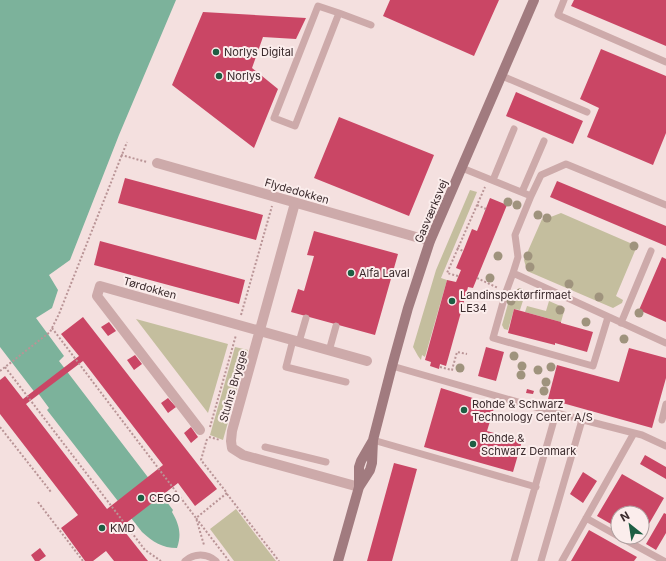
<svg xmlns="http://www.w3.org/2000/svg" width="666" height="561" font-family="Inter,sans-serif">
<style>
.green{fill:#c4be9e}
.water{fill:#7cb29b}
.building{fill:#ca4665;fill-rule:evenodd}
.lines{fill:none;stroke-linecap:round;stroke-linejoin:round}
.path{stroke:#b99496;stroke-width:2;stroke-dasharray:2 2;stroke-linecap:butt}
.lane{stroke:#cdaaaa;stroke-width:7}
.street{stroke:#cdaaaa;stroke-width:10}
.secondary{stroke:#a17b7f;stroke-width:10}
.tree{fill:#9f937d}
.poi-dot{fill:#1d5e43;stroke:#fbedec;stroke-width:1.5}
.labels{text-anchor:middle;dominant-baseline:central;stroke-width:4;stroke-linejoin:round;paint-order:stroke}
.poi-label{font-size:11px;fill:#3a2a2c;stroke:#fbedec;text-anchor:start}
.street-label{font-size:11px;fill:#3a2a2c;stroke:#fbedec}
</style>
<rect width="100%" height="100%" fill="#f4e0df"/>
<path class="green" d="M 470,190 L 477,192 L 441,278 L 447,280 L 425,357 L 422,355 L 421,360 L 418,356 L 413,347 L 436,270 Z
M 561,213 L 637,246 L 616,296 L 623,300 L 622,303 L 613,308 L 527,271 L 524,260 L 542,219 L 548,218 Z
M 520,288 L 526,291 L 520,310 L 514,309 L 508,330 L 504,329 L 502,325 L 511,293 Z
M 549,301 L 565,308 L 561,322 L 525,312 L 527,306 L 546,311 Z
M 136,319 L 228,344 L 208,413 Z
M 235,347 L 248,350 L 223,440 L 210,435 Z
M 236,509 L 276,561 L 234,561 L 210,529 Z"/>
<path class="water" d="M 0,0 L 176,0 L 119,135 L 70,260 L 49,275 L 58,290 L 52,308 L 36,318 L 64,356 L 59,361 L 173,510 L 172,512 C 179,524 182,534 177,548 C 162,548 153,542 142,532 L 47,410 L 49,408 L 38,393 L 36,394 L 0,347 Z"/>
<path class="building" d="M 390,0 L 499,0 L 474,56 L 383,16 Z
M 574,0 L 666,0 L 666,46 L 571,6 Z
M 203,12 L 306,18 L 296,39 L 263,37 L 252,68 L 278,89 L 254,148 L 172,85 Z
M 601,49 L 666,76 L 666,133 L 653,165 L 587,137 L 599,108 L 580,99 Z
M 516,92 L 583,121 L 573,144 L 506,116 Z
M 339,117 L 434,155 L 409,216 L 314,178 Z
M 125,178 L 263,215 L 256,240 L 118,203 Z
M 557,181 L 666,226 L 666,246 L 550,197 Z
M 490,198 L 507,205 L 473,288 L 468,287 L 446,366 L 440,364 L 439,369 L 430,366 L 431,362 L 425,360 L 447,280 L 456,282 L 461,270 L 456,268 L 464,249 L 472,229 L 477,231 Z
M 314,231 L 398,254 L 375,335 L 291,312 L 298,289 L 304,291 L 314,256 L 307,255 Z
M 100,241 L 245,280 L 239,304 L 94,265 Z
M 662,257 L 666,259 L 666,322 L 639,310 Z
M 514,309 L 561,322 L 561,323 L 593,332 L 587,352 L 555,343 L 555,345 L 508,333 Z
M 83,317 L 217,489 L 195,506 L 178,483 L 121,527 L 148,561 L 114,561 L 106,551 L 93,561 L 85,561 L 61,528 L 78,515 L 0,414 L 0,380 L 5,376 L 23,399 L 79,356 L 61,334 ZM 83,361 L 163,465 L 107,509 L 26,404 Z
M 109,322 L 116,331 L 108,336 L 101,327 Z
M 486,347 L 504,352 L 496,381 L 478,376 Z
M 629,348 L 666,358 L 666,378 L 652,428 L 548,399 L 557,365 L 619,382 Z
M 135,355 L 142,364 L 134,370 L 127,360 Z
M 441,388 L 495,405 L 487,431 L 522,441 L 513,472 L 424,447 Z
M 527,389 L 534,391 L 533,394 L 526,393 Z
M 168,398 L 176,407 L 168,413 L 161,403 Z
M 191,427 L 198,437 L 191,443 L 184,433 Z
M 645,455 L 666,467 L 666,479 L 640,464 Z
M 394,463 L 417,469 L 392,561 L 367,561 Z
M 583,472 L 597,481 L 583,503 L 570,494 Z
M 622,474 L 664,498 L 642,536 L 642,513 L 618,513 L 618,528 L 597,516 Z
M 664,513 L 666,514 L 666,533 L 656,550 L 646,544 Z
M 589,530 L 637,557 L 634,561 L 571,561 Z
M 40,548 L 46,556 L 39,561 L 35,561 L 31,555 Z"/>
<g class="lines">
<path class="path" d="M 121,155 L 147,162
M 477,205 L 486,209
M 457,248 L 463,251
M 458,276 L 447,273 L 485,187
M 477,278 L 498,288
M 241,315 L 272,206
M 52,328 L 196,518 L 204,545
M 5,367 L 145,550 L 161,561
M 440,367 L 452,370 L 457,352 L 467,354
M 0,371 L 50,332 L 59,314 L 127,142
M 0,427 L 51,492
M 210,427 L 236,335
M 209,437 L 220,440
M 207,439 L 201,460 L 227,493 L 196,518 L 229,561
M 227,494 L 279,561
M 38,502 L 83,561"/>
<path class="lane" d="M 564,0 L 558,15 L 666,62
M 339,13 L 295,126 L 274,118 L 318,6 L 339,13 L 371,25
M 502,76 L 587,112
M 462,168 L 531,196
M 493,180 L 514,129
M 522,192 L 544,141
M 666,205 L 566,164 L 541,175 L 531,196 L 515,235 L 518,257 L 513,273 L 666,343
M 513,273 L 506,292 L 493,338 L 593,366 L 608,317
M 621,323 L 651,251
M 293,340 L 286,367 L 346,382
M 299,342 L 306,318
M 329,351 L 336,326
M 392,366 L 556,413 L 634,433 L 642,435 L 666,446
M 662,420 L 666,404
M 373,440 L 536,487
M 265,447 L 326,462
M 586,518 L 618,536
M 620,537 L 664,561
M 185,561 C 194,553 207,553 216,561
M 514,561 L 556,413
M 541,561 L 582,420
M 562,561 L 634,433"/>
<path class="street" d="M 157,163 L 430,241
M 295,203 L 232,431 L 231,441 L 232,448 L 243,455 L 359,487
M 200,430 L 97,296 L 100,286 L 367,361"/>
<path class="secondary" d="M 359,487 L 370,470 L 372,463 L 373,440 L 392,366 L 408,308 L 430,241 L 534,0
M 338,561 L 359,487 L 359,467 L 361,461 L 372,442"/>
</g>
<g class="tree">
<circle cx="508" cy="202" r="4.5"/>
<circle cx="517" cy="205" r="4.5"/>
<circle cx="538" cy="215" r="4.5"/>
<circle cx="547" cy="218" r="4.5"/>
<circle cx="634" cy="246" r="4.5"/>
<circle cx="498" cy="256" r="4.5"/>
<circle cx="528" cy="256" r="4.5"/>
<circle cx="530" cy="267" r="4.5"/>
<circle cx="490" cy="278" r="4.5"/>
<circle cx="569" cy="284" r="4.5"/>
<circle cx="520" cy="293" r="4.5"/>
<circle cx="599" cy="297" r="4.5"/>
<circle cx="511" cy="301" r="4.5"/>
<circle cx="560" cy="310" r="4.5"/>
<circle cx="639" cy="313" r="4.5"/>
<circle cx="586" cy="322" r="4.5"/>
<circle cx="624" cy="339" r="4.5"/>
<circle cx="514" cy="356" r="4.5"/>
<circle cx="522" cy="366" r="4.5"/>
<circle cx="551" cy="367" r="4.5"/>
<circle cx="460" cy="368" r="4.5"/>
<circle cx="538" cy="370" r="4.5"/>
<circle cx="521" cy="375" r="4.5"/>
<circle cx="546" cy="382" r="4.5"/>
<circle cx="544" cy="391" r="4.5"/>
</g>
<g class="poi-dot">
<circle cx="216" cy="52" r="4"/>
<circle cx="219" cy="76" r="4"/>
<circle cx="351" cy="273" r="4"/>
<circle cx="452" cy="301" r="4"/>
<circle cx="464" cy="410" r="4"/>
<circle cx="473" cy="444" r="4"/>
<circle cx="141" cy="498" r="4"/>
<circle cx="102" cy="528" r="4"/>
</g>
<g class="labels">
<g class="poi-label">
<text x="224" y="52">Norlys Digital</text>
<text x="227" y="76">Norlys</text>
<text x="359" y="273">Alfa Laval</text>
<text x="460" y="295">Landinspektørfirmaet<tspan x="460" dy="13">LE34</tspan></text>
<text x="472" y="404">Rohde &amp; Schwarz<tspan x="472" dy="13">Technology Center A/S</tspan></text>
<text x="481" y="438">Rohde &amp;<tspan x="481" dy="13">Schwarz Denmark</tspan></text>
<text x="149" y="498">CEGO</text>
<text x="110" y="528">KMD</text>
</g>
<g class="street-label">
<text transform="translate(297 191) rotate(16)">Flydedokken</text>
<text transform="translate(431 211) rotate(-67)">Gasværksvej</text>
<text transform="translate(150 288) rotate(16)">Tørdokken</text>
<text transform="translate(233 386) rotate(-74)">Stuhrs Brygge</text>
</g>
</g>
<g transform="translate(630 525) rotate(330)"><circle r="19" fill="#fbedec" stroke="#ae9f9f"/>
<path d="M0-3L7 15L0 10L-7 15Z" fill="#1d5e43"/>
<text y="-6" font-size="11" font-weight="bold" text-anchor="middle" fill="#3a2a2c">N</text>
</g>
</svg>
